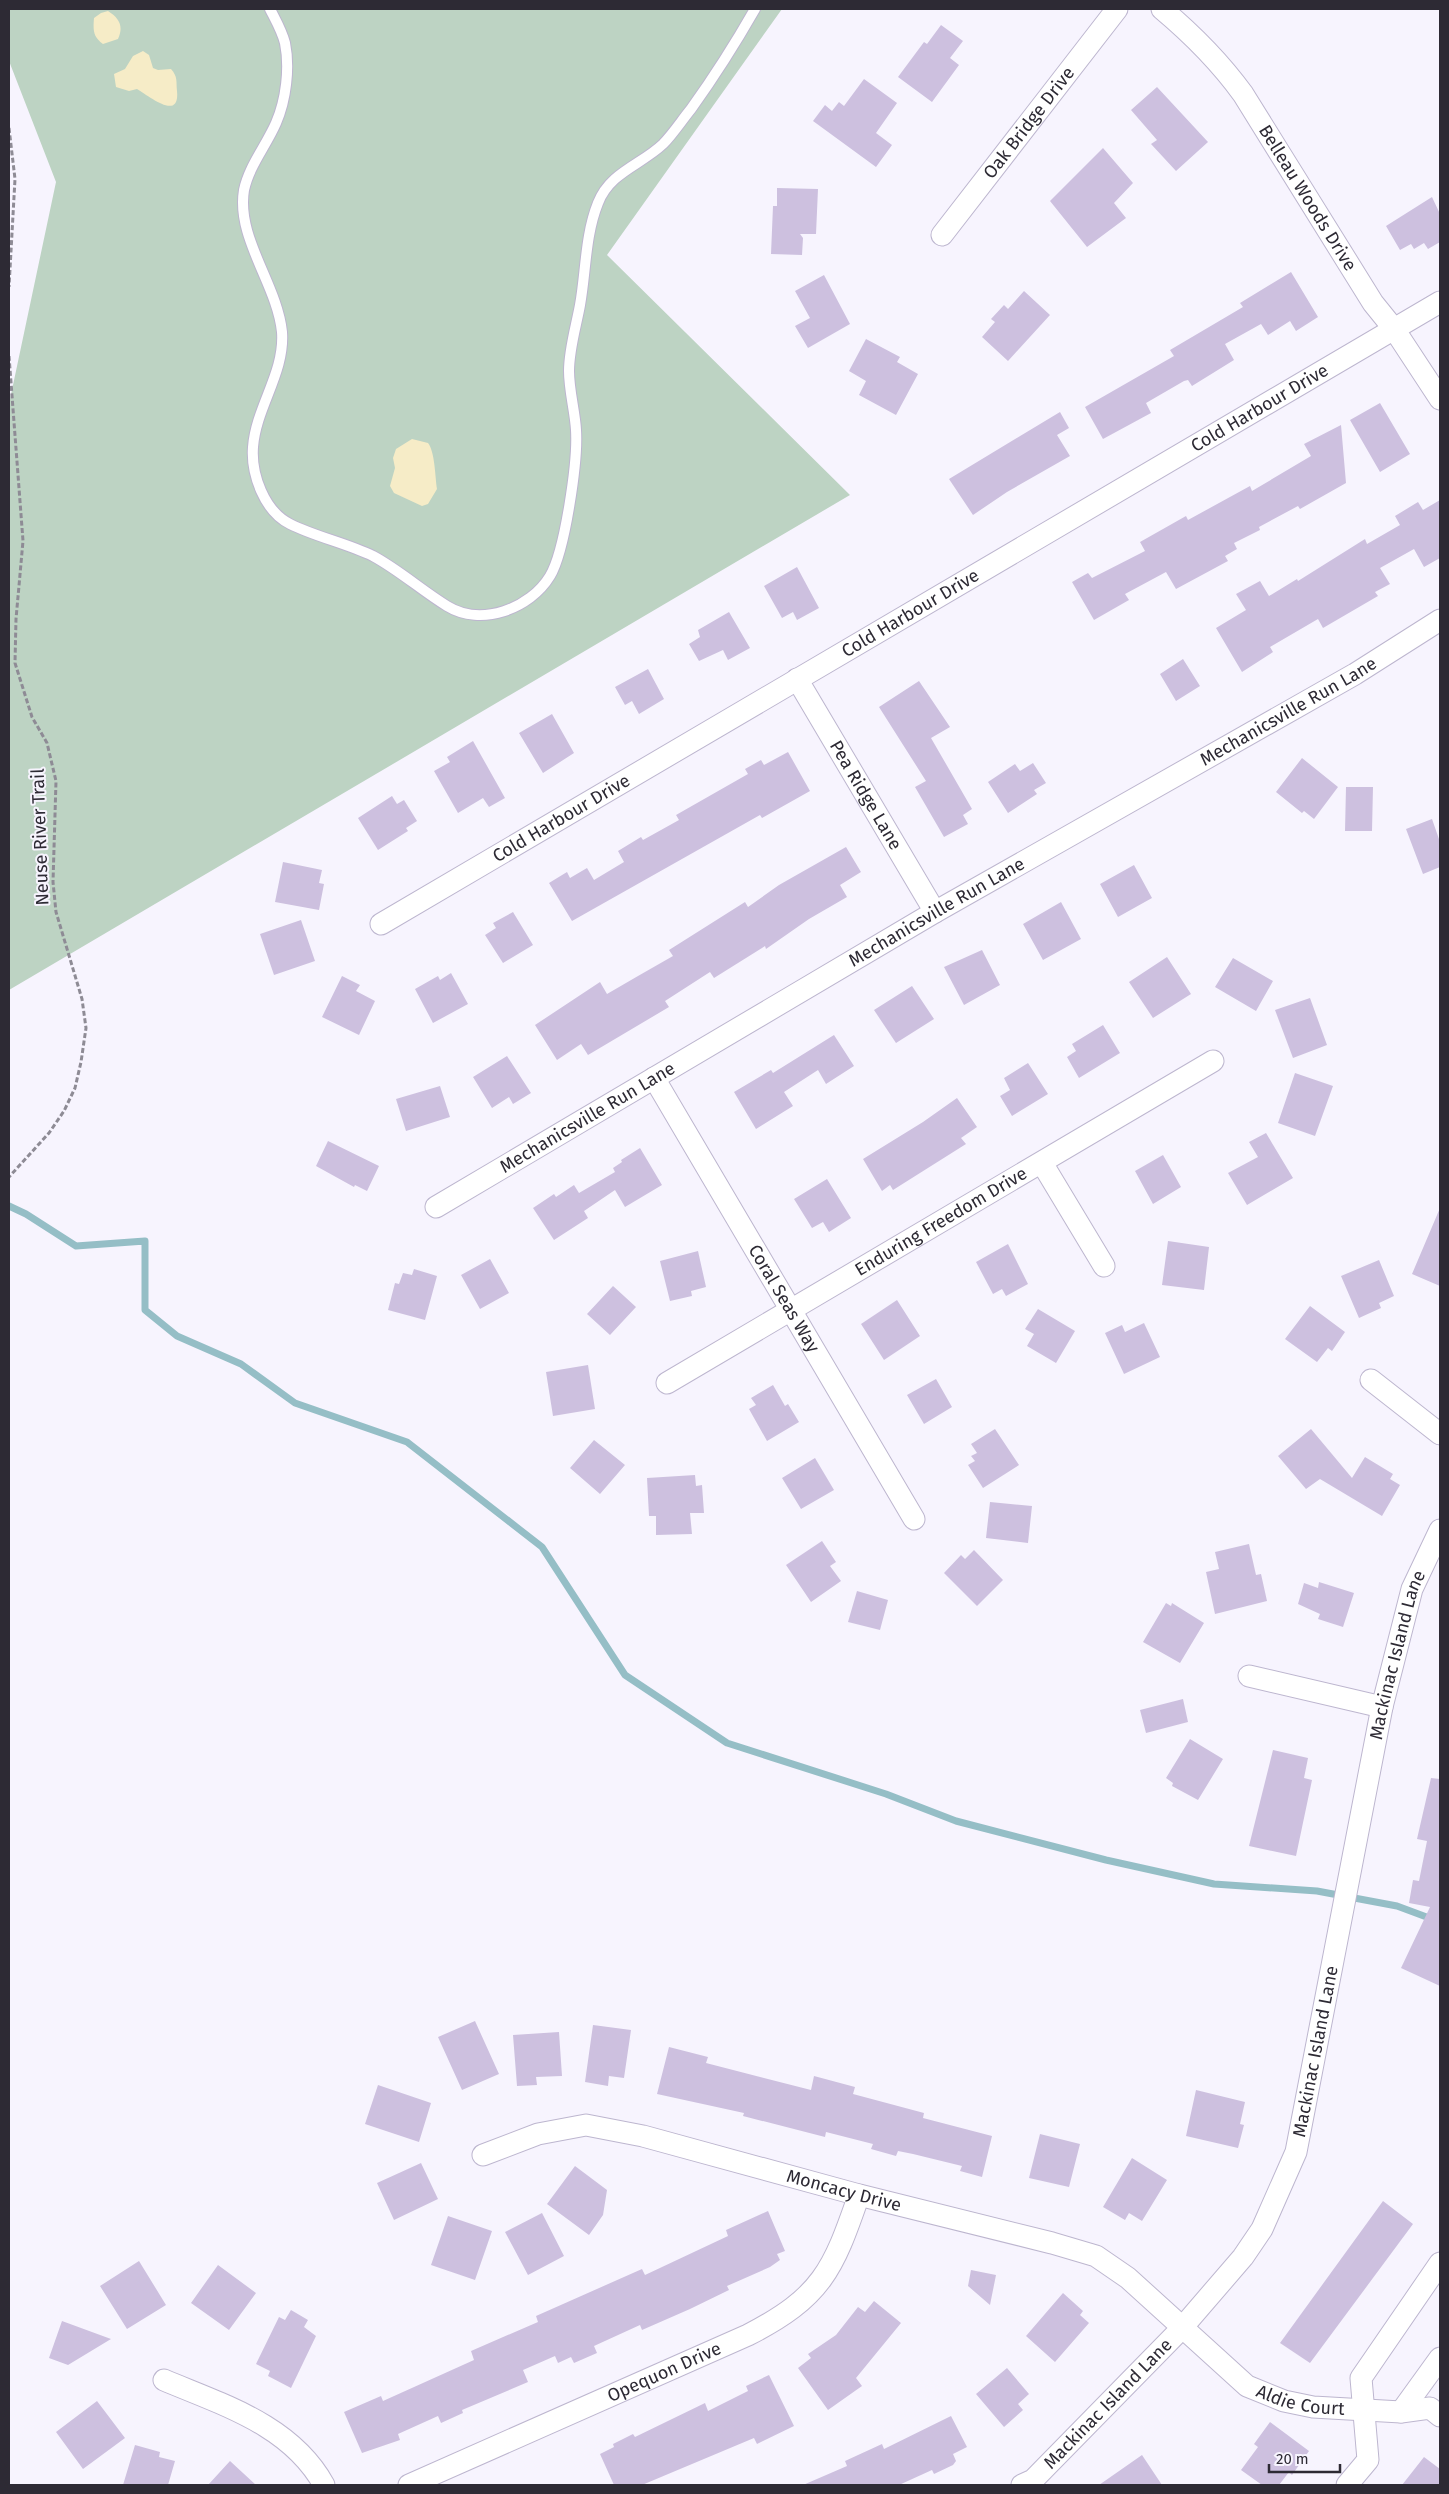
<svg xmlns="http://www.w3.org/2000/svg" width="1449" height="2494" font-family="'Fira Sans',sans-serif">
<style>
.green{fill:#bdd3c3}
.sand{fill:#f6ecc7}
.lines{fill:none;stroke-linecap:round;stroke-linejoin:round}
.stream{stroke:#95bec6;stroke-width:7}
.building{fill:#cdc0df}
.lane-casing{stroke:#bdb6cf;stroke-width:12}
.street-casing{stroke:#bdb6cf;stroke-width:23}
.path{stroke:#8e8b95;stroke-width:3;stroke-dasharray:5 2.5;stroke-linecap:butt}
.lane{stroke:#fff;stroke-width:10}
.street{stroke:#fff;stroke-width:21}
.labels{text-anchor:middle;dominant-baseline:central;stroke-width:4;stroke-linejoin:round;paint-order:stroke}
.street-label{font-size:18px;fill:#2d2a34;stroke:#f7f4fe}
</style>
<rect width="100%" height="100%" fill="#f7f4fe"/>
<path class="green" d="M 9,9 L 782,9 L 607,255 L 850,495 L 9,990 L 9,404 L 56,182 L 9,61 Z"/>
<path class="sand" d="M 108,11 C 119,18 124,26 118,39 L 103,44 C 93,37 93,30 94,18 L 101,13 Z
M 143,51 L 149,55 L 153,68 L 158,70 L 171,69 C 178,77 176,81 177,91 C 180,122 149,96 137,89 L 129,91 L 116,87 L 114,74 L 125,69 L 133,56 Z
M 412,439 L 428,443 C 435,452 435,476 437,489 L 428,504 L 422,506 L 394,493 L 390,486 L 395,468 L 393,458 L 396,449 Z"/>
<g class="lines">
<path class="stream" d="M 9,1206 L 26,1214 L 76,1246 L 145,1241 L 145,1310 L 177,1336 L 241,1364 L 295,1403 L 407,1442 L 542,1547 L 625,1675 L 727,1743 L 886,1794 L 956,1821 L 1106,1860 L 1214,1884 L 1317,1891 L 1397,1906 L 1440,1922"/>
</g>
<path class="building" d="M 941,25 L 963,41 L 950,58 L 959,65 L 932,102 L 898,77 L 924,42 L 927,44 Z
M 864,79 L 897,103 L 876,133 L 892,145 L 876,167 L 813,121 L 825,105 L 832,111 L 839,102 L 844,106 Z
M 1157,87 L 1208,142 L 1176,171 L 1151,144 L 1157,140 L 1131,110 Z
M 1103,148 L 1133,183 L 1114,203 L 1126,218 L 1087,247 L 1050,201 Z
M 777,188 L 818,189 L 816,234 L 800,234 L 803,238 L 802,255 L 771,254 L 773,206 L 777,206 Z
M 1432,197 L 1440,214 L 1440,242 L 1428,249 L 1424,243 L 1414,249 L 1411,244 L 1400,250 L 1386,226 Z
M 1291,272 L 1318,317 L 1296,331 L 1290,321 L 1268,335 L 1261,324 L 1225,344 L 1234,360 L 1192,386 L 1188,380 L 1184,381 L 1146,403 L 1151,413 L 1103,439 L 1085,407 L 1174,356 L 1170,350 L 1243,307 L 1240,303 Z
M 824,275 L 850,324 L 808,348 L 795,326 L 810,318 L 795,291 Z
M 1024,291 L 1050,315 L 1008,361 L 982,337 L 995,322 L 991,319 L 1004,305 L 1008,309 Z
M 866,339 L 900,357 L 897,362 L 918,374 L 896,415 L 859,395 L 866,381 L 849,371 Z
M 1380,403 L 1410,454 L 1380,472 L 1350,420 Z
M 1060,412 L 1069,428 L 1057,435 L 1070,456 L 1007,492 L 973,515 L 949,479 Z
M 1341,425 L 1346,483 L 1300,509 L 1298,506 L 1259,527 L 1260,530 L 1234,543 L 1237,549 L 1225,556 L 1228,561 L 1176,589 L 1166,572 L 1125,594 L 1129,600 L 1094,620 L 1072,582 L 1088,573 L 1092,578 L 1145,551 L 1140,542 L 1186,516 L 1188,520 L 1250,486 L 1252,491 L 1311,456 L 1304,444 Z
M 1440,500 L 1440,558 L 1424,567 L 1414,549 L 1380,568 L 1390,584 L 1375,592 L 1378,596 L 1323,628 L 1318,619 L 1270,647 L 1273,652 L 1242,672 L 1216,628 L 1246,610 L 1236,594 L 1260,581 L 1269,596 L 1297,579 L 1298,581 L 1365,539 L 1367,544 L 1400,525 L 1395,516 L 1418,502 L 1423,510 Z
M 797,567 L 819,608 L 797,620 L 793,612 L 782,618 L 764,586 Z
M 729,612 L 750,648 L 728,660 L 723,650 L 699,661 L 689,644 L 700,637 L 698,630 Z
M 1183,659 L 1200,686 L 1176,701 L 1160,674 Z
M 648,669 L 664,699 L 639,714 L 632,701 L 625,705 L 615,687 Z
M 919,681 L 950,727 L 931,738 L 972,809 L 963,815 L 968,824 L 944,837 L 915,787 L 926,781 L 879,707 Z
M 552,714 L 574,753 L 543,773 L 519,733 Z
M 473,741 L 505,798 L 489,807 L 483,798 L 458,813 L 434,771 L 450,762 L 447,757 Z
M 788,752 L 810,791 L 762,818 L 760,815 L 572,921 L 549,883 L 567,872 L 570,878 L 587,868 L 594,880 L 624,862 L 618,851 L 641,837 L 643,840 L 679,820 L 676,815 L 748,774 L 745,769 L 761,760 L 764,765 Z
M 1302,758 L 1338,787 L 1314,819 L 1304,811 L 1302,813 L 1276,792 Z
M 1033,763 L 1046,783 L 1034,790 L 1037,794 L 1008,813 L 988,782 L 1015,764 L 1020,771 Z
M 1346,787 L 1373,787 L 1372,831 L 1345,831 Z
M 392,796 L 397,804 L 404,800 L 417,821 L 406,828 L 408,831 L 378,850 L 358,818 Z
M 1432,819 L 1440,842 L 1440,867 L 1423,874 L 1406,829 Z
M 846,847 L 861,872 L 840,885 L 847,897 L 809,919 L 766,949 L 765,946 L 714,978 L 710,972 L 665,1001 L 669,1007 L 588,1055 L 581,1044 L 557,1060 L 535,1025 L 600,982 L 607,994 L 638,976 L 673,956 L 669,950 L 745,902 L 748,907 L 779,885 Z
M 283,862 L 322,870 L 319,883 L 324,884 L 319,910 L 275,902 Z
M 1134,865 L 1152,898 L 1118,917 L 1100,884 Z
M 1061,902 L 1081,939 L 1043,960 L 1023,924 Z
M 513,912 L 533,945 L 503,963 L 485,935 L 496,928 L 493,923 Z
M 301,920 L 315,961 L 274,975 L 260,934 Z
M 982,950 L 1000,985 L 964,1005 L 944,967 Z
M 1167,957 L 1191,994 L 1153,1018 L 1129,982 Z
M 1233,958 L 1273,981 L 1256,1011 L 1215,987 Z
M 451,973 L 468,1004 L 433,1023 L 415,989 L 438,976 L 440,980 Z
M 342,976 L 360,985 L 356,991 L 375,1001 L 359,1035 L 322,1017 Z
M 912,986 L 934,1019 L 896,1043 L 874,1010 Z
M 1310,998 L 1327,1045 L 1293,1058 L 1275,1010 Z
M 1103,1025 L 1120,1053 L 1079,1078 L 1067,1057 L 1076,1051 L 1072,1044 Z
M 834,1035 L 854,1066 L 826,1084 L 818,1070 L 784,1092 L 793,1106 L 756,1129 L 734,1092 L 771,1070 L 773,1073 Z
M 507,1056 L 531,1093 L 513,1104 L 509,1097 L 492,1108 L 473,1077 Z
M 1028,1063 L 1048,1094 L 1012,1116 L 1000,1096 L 1010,1090 L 1004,1078 Z
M 1295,1073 L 1333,1086 L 1315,1136 L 1278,1123 Z
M 440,1086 L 450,1117 L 406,1131 L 396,1099 Z
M 957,1098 L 977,1127 L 961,1138 L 966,1144 L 893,1190 L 890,1185 L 882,1191 L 863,1159 L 923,1122 Z
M 1266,1133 L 1293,1178 L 1247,1205 L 1228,1173 L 1258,1157 L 1249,1142 Z
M 328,1141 L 379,1166 L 367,1191 L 355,1185 L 354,1187 L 316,1166 Z
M 640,1148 L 662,1185 L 625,1207 L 615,1190 L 584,1211 L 588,1218 L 554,1240 L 533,1208 L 554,1194 L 556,1197 L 574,1185 L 579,1193 L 615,1172 L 613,1168 L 622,1162 L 621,1160 Z
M 1163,1155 L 1181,1187 L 1153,1204 L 1135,1171 Z
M 827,1179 L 851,1218 L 829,1232 L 823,1222 L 812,1228 L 794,1199 Z
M 1440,1208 L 1440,1286 L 1412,1274 Z
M 1168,1241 L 1209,1247 L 1204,1290 L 1162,1285 Z
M 1008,1244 L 1028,1284 L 1006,1296 L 1002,1289 L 993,1294 L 976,1262 Z
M 698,1251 L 706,1287 L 691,1291 L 692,1296 L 670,1301 L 660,1261 Z
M 490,1259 L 509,1293 L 480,1309 L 461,1275 Z
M 1379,1260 L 1394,1296 L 1379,1303 L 1381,1308 L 1359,1318 L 1341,1276 Z
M 414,1269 L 437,1276 L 425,1320 L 388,1310 L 395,1283 L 399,1284 L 403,1273 L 412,1275 Z
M 613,1286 L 636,1307 L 610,1335 L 587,1314 Z
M 897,1300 L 920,1336 L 884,1360 L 861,1324 Z
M 1310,1306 L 1345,1332 L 1332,1351 L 1328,1348 L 1317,1362 L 1285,1339 Z
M 1038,1309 L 1075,1331 L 1056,1363 L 1027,1346 L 1034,1334 L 1025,1329 Z
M 1144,1323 L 1160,1357 L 1124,1374 L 1105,1333 L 1122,1325 L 1125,1332 Z
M 588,1365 L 595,1409 L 553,1416 L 546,1372 Z
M 936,1379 L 952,1407 L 924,1424 L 907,1395 Z
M 773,1385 L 785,1406 L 788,1404 L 799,1422 L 767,1441 L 749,1409 L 756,1405 L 751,1398 Z
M 995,1429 L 1019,1465 L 983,1488 L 968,1465 L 975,1461 L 971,1456 L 977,1453 L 971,1444 Z
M 1311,1429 L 1352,1478 L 1365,1457 L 1393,1474 L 1390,1479 L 1400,1485 L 1382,1516 L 1320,1479 L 1306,1489 L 1278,1456 Z
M 594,1440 L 625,1465 L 600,1494 L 570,1468 Z
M 815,1458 L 834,1490 L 801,1509 L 782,1478 Z
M 695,1475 L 696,1486 L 702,1485 L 704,1513 L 690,1513 L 692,1534 L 656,1535 L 656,1516 L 649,1516 L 647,1478 Z
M 990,1502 L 1032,1506 L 1028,1543 L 986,1538 Z
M 822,1541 L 836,1562 L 830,1566 L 841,1581 L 811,1602 L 786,1565 Z
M 1249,1544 L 1256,1575 L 1261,1574 L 1267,1601 L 1215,1614 L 1206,1572 L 1219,1569 L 1215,1552 Z
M 974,1550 L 1003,1580 L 977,1606 L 944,1573 L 961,1555 L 965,1559 Z
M 1319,1582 L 1354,1593 L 1343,1627 L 1318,1619 L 1320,1614 L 1298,1604 L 1304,1583 L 1318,1588 Z
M 857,1591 L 888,1600 L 880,1630 L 848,1622 Z
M 1166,1603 L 1171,1606 L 1172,1603 L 1204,1623 L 1180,1663 L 1143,1642 Z
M 1183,1699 L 1188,1722 L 1146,1733 L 1140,1710 Z
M 1190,1739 L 1223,1759 L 1198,1800 L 1172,1786 L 1173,1783 L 1166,1778 Z
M 1273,1750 L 1308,1758 L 1304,1778 L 1312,1780 L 1296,1856 L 1249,1846 Z
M 1431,1778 L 1440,1779 L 1440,1986 L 1401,1968 L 1430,1907 L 1409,1903 L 1413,1880 L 1419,1881 L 1427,1841 L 1417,1839 Z
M 475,2021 L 499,2074 L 462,2090 L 438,2037 Z
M 593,2025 L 631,2030 L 624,2078 L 609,2076 L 608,2086 L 585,2082 Z
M 559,2032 L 562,2076 L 536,2077 L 537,2085 L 517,2086 L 513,2035 Z
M 669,2047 L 708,2057 L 706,2063 L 811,2090 L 814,2076 L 855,2087 L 853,2094 L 924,2113 L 923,2118 L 992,2136 L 982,2177 L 960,2171 L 962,2166 L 913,2154 L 898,2151 L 896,2156 L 871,2149 L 873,2144 L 826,2132 L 825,2137 L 743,2116 L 744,2113 L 657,2094 Z
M 378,2085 L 431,2103 L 419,2142 L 365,2124 Z
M 1196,2090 L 1245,2102 L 1240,2124 L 1244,2125 L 1238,2148 L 1186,2136 Z
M 1040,2134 L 1080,2144 L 1069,2187 L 1029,2178 Z
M 1132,2158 L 1167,2180 L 1142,2221 L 1129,2213 L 1125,2220 L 1103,2207 Z
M 421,2163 L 438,2199 L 394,2220 L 377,2183 Z
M 575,2166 L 607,2190 L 603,2215 L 589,2235 L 547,2204 Z
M 1383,2201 L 1413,2224 L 1310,2363 L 1280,2343 Z
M 768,2211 L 785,2251 L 777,2254 L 780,2260 L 770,2267 L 727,2286 L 729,2290 L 690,2309 L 642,2330 L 640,2325 L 594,2346 L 597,2353 L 574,2363 L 571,2357 L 558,2363 L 555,2356 L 523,2370 L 528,2382 L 462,2410 L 463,2413 L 441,2423 L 438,2416 L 398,2434 L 400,2440 L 362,2453 L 344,2412 L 381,2396 L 383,2401 L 474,2360 L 471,2351 L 538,2322 L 536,2316 L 642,2269 L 645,2275 L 728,2236 L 726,2230 Z
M 542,2213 L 564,2256 L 528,2275 L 505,2232 Z
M 448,2216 L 492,2231 L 475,2280 L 431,2265 Z
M 139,2261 L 166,2305 L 127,2329 L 100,2286 Z
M 218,2265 L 256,2293 L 229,2330 L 191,2303 Z
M 971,2270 L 996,2275 L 990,2305 L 968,2286 Z
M 1063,2293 L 1083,2311 L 1080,2315 L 1089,2323 L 1055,2362 L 1026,2336 Z
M 874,2301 L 901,2323 L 856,2378 L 862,2386 L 828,2410 L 798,2368 L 811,2358 L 808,2354 L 836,2335 L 858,2307 L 865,2312 Z
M 291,2310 L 308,2320 L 304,2327 L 316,2336 L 291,2388 L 268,2376 L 270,2371 L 256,2364 L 279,2317 L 285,2320 Z
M 62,2321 L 111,2339 L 68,2365 L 49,2358 Z
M 1007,2368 L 1029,2394 L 1018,2404 L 1023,2410 L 1004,2427 L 976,2394 Z
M 769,2375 L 794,2426 L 757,2444 L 754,2438 L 642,2485 L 614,2485 L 600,2454 L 614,2447 L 613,2444 L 633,2434 L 635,2437 L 705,2403 L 708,2411 L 748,2391 L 746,2386 Z
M 97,2401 L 125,2438 L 83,2469 L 56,2432 Z
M 951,2416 L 967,2447 L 953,2454 L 956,2461 L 953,2465 L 934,2474 L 932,2470 L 899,2485 L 803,2485 L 847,2466 L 845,2461 L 882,2444 L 884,2449 Z
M 1270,2422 L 1309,2451 L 1292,2475 L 1289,2472 L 1279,2485 L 1262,2485 L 1241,2470 L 1258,2447 L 1254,2444 Z
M 135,2445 L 160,2452 L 159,2457 L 175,2461 L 168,2485 L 123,2485 Z
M 1142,2455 L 1162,2485 L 1099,2485 Z
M 1424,2457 L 1440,2469 L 1440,2485 L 1402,2485 Z
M 230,2461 L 256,2485 L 208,2485 Z"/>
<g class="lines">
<g class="lane-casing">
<path id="lane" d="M 270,9 C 275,19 282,31 285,43 C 290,68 286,100 276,123 C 266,146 249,166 244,190 C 236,238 277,284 282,332 C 285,373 256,407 253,447 C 251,474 264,511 290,524 C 316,537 346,543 373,556 C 399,570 421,590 447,606 C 481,627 530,609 550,576 C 565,551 578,461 576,430 C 575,411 569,391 569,371 C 569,349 576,327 580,305 C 586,272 585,235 598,203 C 610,172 641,165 663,144 C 673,134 682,120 691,109 C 714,77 735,44 755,9"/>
</g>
<g class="street-casing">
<g id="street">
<path id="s1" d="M 1162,9 C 1193,35 1219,61 1243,94 L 1373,303 L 1394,329 L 1440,399"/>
<path id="s2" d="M 942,235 L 1117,9"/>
<path id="s3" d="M 797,679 L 935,912"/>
<path id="s4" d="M 381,924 L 1440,302"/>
<path id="s5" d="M 654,1078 L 914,1519"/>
<path d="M 1042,1163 L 1104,1266"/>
<path id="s6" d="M 436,1207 L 935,912 L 1355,674 L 1440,620"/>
<path d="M 1371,1380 L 1440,1434"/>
<path id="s7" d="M 667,1383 L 1213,1061"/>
<path d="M 1249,1676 L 1382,1707"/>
<path id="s8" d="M 483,2155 L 538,2134 L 586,2125 L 643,2136 L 859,2195 L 1052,2243 L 1096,2256 L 1128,2278 L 1247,2386 L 1284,2401 L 1313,2407 L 1401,2412 L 1430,2408 L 1440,2416"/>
<path d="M 164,2380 C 223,2405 291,2425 324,2485"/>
<path d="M 1401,2412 L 1440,2358"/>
<path id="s9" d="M 409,2485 L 748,2335 C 822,2297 833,2270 859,2195"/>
<path id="s10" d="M 1022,2485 L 1033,2480 L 1181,2329 L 1243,2257 L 1262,2229 L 1296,2152 L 1382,1707 L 1412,1589 L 1440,1530"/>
<path d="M 1347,2485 L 1368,2460 L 1361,2378 L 1440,2263"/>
</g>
</g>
<path class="path" d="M 9,128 L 15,179 L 9,287
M 9,356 L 23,541 L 16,619 L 15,663 L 32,717 L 47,743 L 56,781 L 53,882 L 56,912 L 82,999 L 86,1028 L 81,1062 L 75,1088 L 64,1111 L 49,1133 L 9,1177"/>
<use href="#lane" class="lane"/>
<use href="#street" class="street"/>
</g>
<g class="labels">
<g class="street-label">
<text stroke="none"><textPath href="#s2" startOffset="142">Oak Bridge Drive</textPath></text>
<text stroke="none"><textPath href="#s1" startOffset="240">Belleau Woods Drive</textPath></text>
<text stroke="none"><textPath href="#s4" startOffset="1019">Cold Harbour Drive</textPath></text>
<text stroke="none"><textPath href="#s4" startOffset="614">Cold Harbour Drive</textPath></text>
<text stroke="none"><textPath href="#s6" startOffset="986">Mechanicsville Run Lane</textPath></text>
<text stroke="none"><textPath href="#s3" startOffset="135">Pea Ridge Lane</textPath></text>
<text stroke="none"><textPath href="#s4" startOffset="209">Cold Harbour Drive</textPath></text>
<text transform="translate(40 837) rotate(-92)">Neuse River Trail</text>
<text stroke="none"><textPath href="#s6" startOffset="581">Mechanicsville Run Lane</textPath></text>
<text stroke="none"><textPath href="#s6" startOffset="176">Mechanicsville Run Lane</textPath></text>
<text stroke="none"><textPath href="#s7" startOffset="318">Enduring Freedom Drive</textPath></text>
<text stroke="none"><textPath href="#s5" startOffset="256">Coral Seas Way</textPath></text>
<text stroke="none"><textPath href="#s10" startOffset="944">Mackinac Island Lane</textPath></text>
<text stroke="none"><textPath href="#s10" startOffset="539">Mackinac Island Lane</textPath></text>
<text stroke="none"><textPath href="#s8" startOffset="374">Moncacy Drive</textPath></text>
<text stroke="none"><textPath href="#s9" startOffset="279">Opequon Drive</textPath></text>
<text stroke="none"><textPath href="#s8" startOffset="890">Aldie Court</textPath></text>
<text stroke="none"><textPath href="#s10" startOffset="119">Mackinac Island Lane</textPath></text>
</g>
</g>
<rect width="1449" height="2494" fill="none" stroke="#2d2a34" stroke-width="20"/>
<path d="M1269 2464v8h71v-8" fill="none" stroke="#2d2a34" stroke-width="2.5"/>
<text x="1276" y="2464" font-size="15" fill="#2d2a34" stroke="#f7f4fe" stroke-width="4" paint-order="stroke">20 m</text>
</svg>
